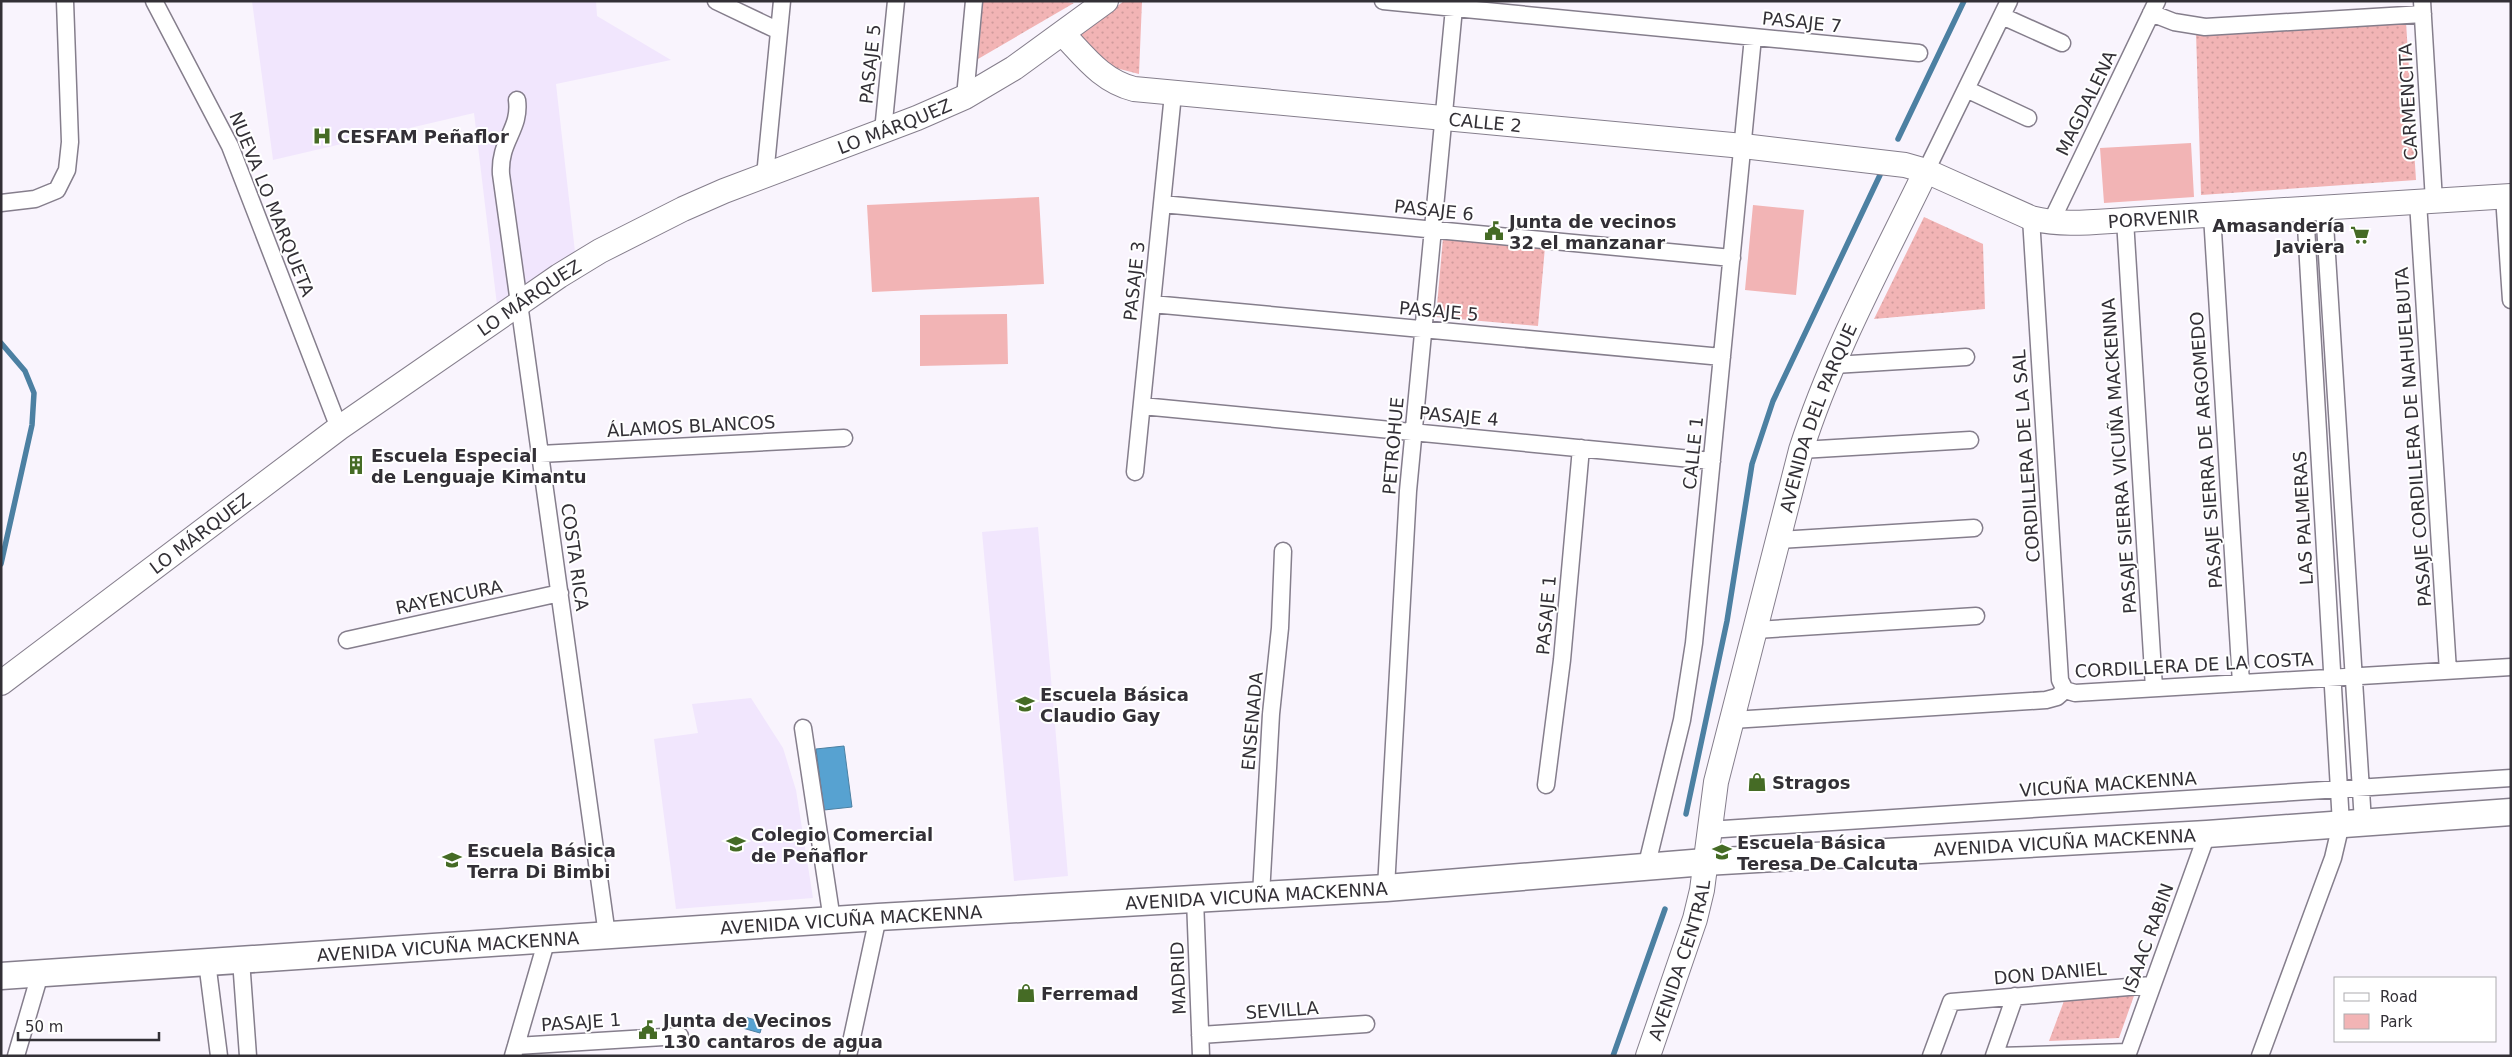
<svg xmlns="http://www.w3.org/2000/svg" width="2512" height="1057" font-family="'DejaVu Sans',sans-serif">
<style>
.built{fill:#f1e6fd}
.green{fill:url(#green-dots)}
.pitch{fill:#f2b4b5}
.water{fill:#57a2d1;stroke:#4c80a2}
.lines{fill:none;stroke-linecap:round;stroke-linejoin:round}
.stream{stroke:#4c80a2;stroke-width:5.5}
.street-casing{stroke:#857e8c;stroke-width:19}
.secondary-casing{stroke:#857e8c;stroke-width:26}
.primary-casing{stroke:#857e8c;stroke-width:29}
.street{stroke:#fff;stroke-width:16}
.secondary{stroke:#fff;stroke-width:24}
.primary{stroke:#fff;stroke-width:26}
.labels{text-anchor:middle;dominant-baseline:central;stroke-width:4;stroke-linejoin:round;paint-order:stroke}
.street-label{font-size:18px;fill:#333036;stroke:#fff}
.poi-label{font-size:18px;font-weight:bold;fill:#333036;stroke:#fff;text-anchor:start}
</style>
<defs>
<pattern id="green-dots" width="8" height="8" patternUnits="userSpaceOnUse" patternTransform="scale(1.25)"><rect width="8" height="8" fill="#f2b4b5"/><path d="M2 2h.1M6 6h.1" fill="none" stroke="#d09b9c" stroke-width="1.8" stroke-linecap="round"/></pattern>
</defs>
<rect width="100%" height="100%" fill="#f9f4fd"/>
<path class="built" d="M 252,1 L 596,1 L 597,16 L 671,60 L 556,84 L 575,252 L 497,305 L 474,113 L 273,160 Z
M 1038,527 L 1068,876 L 1014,881 L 982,532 Z
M 751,698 L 783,748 L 796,790 L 813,898 L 676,909 L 654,739 L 698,733 L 692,704 Z"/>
<path class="green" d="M 983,1 L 1061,1 L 1074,3 L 978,59 Z
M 1124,1 L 1142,1 L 1139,74 L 1108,66 L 1077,36 Z
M 2406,22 L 2416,180 L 2201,195 L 2196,32 Z
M 1924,217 L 1983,244 L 1985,309 L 1874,319 Z
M 1443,238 L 1545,247 L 1538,326 L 1436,317 Z
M 2135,993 L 2119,1038 L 2049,1041 L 2064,1001 Z"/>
<path class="pitch" d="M 2191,143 L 2194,197 L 2104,203 L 2100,148 Z
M 1039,197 L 1044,284 L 872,292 L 867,205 Z
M 1753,205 L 1804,210 L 1796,295 L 1745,290 Z
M 1007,314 L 1008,364 L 920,366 L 920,315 Z"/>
<path class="water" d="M 844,746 L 852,807 L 824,810 L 816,749 Z
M 741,1016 L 763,1022 L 760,1033 L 739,1027 Z"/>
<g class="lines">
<path class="stream" d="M 1898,139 L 1964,1
M 1,343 L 25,371 L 34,393 L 32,425 L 1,564
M 1686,814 L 1727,621 L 1752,464 L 1773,401 L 1880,175
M 1613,1056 L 1665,909"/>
<g class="street-casing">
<path id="street" d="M 154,1 L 230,146 L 339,428
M 716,1 L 779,31
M 1383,1 L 1919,53
M 2422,1 L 2434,201
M 2151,13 L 2174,22 L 2205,27 L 2423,14
M 2002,16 L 2062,43
M 1966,89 L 2028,118
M 965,97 L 974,1
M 517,100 C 521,130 499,140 501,174 L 607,935
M 883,131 L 896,1
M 1926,171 L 2009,1
M 765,176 L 782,1
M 2504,196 L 2511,300
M 2418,202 L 2448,671
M 1,203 L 35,199 L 57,190 L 67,170 L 70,142 L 65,1
M 1162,204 L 1732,258
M 2324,208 L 2363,822
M 2212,215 L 2241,683
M 2031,218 L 2060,680 L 2065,690
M 2125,220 L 2154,688
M 2051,222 L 2157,1
M 1152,304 L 1722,357
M 1834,365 L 1966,357
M 1142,406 L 1712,461
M 1801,450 L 1970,440
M 540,454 L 844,438
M 1135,472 L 1173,94
M 1779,540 L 1974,528
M 1756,630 L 1976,616
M 347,640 L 560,593
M 2065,690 L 2075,693 L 2511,667
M 1732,720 L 2046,700 L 2057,697 L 2065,690
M 803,728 L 832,920
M 1546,785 L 1562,660 L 1581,448
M 1708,830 L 2511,778
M 1646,868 L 1682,720 L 1694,643 L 1753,37
M 1386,888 L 1408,491 L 1454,8
M 1261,895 L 1271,714 L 1280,628 L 1283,551
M 1195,899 L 1201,1056
M 241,960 L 248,1056
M 207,962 L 219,1056
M 1200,1035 L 1366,1024
M 516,1046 L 680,1036
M 16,1056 L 40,974
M 513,1056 L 547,939
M 848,1056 L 878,917
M 1931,1056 L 1951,1002 L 2152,985
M 1994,1056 L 2015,996
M 1998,1056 L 2128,1052
M 2127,1056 L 2207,834
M 2260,1056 L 2333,858 L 2341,824 L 2305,209"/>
</g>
<g class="secondary-casing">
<g id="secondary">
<path id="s1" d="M 1063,34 C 1085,57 1102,81 1134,89 L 1743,146 L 1905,165 L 1926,171 L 2031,218 C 2061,226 2093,222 2125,220 L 2511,196"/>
<path id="s2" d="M 1,683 L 339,428 L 559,276 L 600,251 L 683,209 L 724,191 L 917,118 L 965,97 L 1014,68 L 1106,1"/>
<path id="s3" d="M 1648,1056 L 1695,919 L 1702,890 L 1716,782 L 1801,450 C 1832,353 1882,262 1926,171"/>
</g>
</g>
<g class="primary-casing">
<g id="primary">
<path id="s4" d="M 1,976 L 878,917 L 1386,888 L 1705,862 L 2207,834 L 2511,812"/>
</g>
</g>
<use href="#street" class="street"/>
<use href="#secondary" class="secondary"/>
<use href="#primary" class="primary"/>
</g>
<defs>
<g id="hospital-bare" transform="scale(1.5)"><path d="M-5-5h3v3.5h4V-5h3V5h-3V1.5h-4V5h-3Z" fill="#456b25" stroke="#fff" stroke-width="2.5" paint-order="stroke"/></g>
<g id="civic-bare" transform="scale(1.5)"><path d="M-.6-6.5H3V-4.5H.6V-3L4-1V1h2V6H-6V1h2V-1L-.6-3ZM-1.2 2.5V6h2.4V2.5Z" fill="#456b25" stroke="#fff" stroke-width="2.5" paint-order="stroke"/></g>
<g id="supermarket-bare" transform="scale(1.5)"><path d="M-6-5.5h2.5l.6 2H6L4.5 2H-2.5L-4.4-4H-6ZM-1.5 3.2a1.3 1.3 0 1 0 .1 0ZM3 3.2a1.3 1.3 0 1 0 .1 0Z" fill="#456b25" stroke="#fff" stroke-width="2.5" paint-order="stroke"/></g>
<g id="building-bare" transform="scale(1.5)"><path d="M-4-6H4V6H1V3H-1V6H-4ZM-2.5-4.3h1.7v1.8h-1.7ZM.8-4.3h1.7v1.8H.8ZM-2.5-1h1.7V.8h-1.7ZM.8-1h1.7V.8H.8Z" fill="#456b25" stroke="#fff" stroke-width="2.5" paint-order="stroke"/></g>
<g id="school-bare" transform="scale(1.5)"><path d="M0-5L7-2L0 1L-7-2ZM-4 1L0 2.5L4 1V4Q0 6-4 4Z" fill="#456b25" stroke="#fff" stroke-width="2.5" paint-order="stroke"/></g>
<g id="shop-bare" transform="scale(1.5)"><path d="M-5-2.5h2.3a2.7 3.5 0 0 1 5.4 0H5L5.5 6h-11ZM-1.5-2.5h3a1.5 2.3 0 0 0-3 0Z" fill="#456b25" stroke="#fff" stroke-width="2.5" paint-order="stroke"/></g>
</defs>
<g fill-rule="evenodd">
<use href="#hospital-bare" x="322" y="136"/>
<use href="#civic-bare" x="1494" y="231"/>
<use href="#supermarket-bare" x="2360" y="235"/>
<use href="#building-bare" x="356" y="465"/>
<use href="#school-bare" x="1025" y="704"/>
<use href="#shop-bare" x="1757" y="782"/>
<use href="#school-bare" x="736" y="844"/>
<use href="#school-bare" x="1722" y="852"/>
<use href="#school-bare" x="452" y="860"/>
<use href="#shop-bare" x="1026" y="993"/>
<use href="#civic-bare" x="648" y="1030"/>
</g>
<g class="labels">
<g class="street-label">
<text transform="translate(1802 22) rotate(6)">PASAJE 7</text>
<text transform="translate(870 64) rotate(-84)">PASAJE 5</text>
<text transform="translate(2408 102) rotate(-93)">CARMENCITA</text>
<text transform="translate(2086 103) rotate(-64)">MAGDALENA</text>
<text stroke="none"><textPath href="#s1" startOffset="444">CALLE 2</textPath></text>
<text stroke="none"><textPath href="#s2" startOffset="1059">LO MÁRQUEZ</textPath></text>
<text transform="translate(272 204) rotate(68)">NUEVA LO MARQUETA</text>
<text transform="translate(1434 210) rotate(6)">PASAJE 6</text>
<text stroke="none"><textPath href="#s1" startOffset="1126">PORVENIR</textPath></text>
<text transform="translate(1134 281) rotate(-84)">PASAJE 3</text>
<text stroke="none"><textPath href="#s2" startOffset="654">LO MÁRQUEZ</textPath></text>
<text transform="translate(1439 311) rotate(5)">PASAJE 5</text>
<text transform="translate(1459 416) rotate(5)">PASAJE 4</text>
<text stroke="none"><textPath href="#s3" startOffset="662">AVENIDA DEL PARQUE</textPath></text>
<text transform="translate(691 426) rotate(-3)">ÁLAMOS BLANCOS</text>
<text transform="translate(2413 437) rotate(-94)">PASAJE CORDILLERA DE NAHUELBUTA</text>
<text transform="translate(1393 446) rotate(-85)">PETROHUE</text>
<text transform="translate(2206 450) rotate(-94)">PASAJE SIERRA DE ARGOMEDO</text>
<text transform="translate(1693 453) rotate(-84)">CALLE 1</text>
<text transform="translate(2026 456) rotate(-94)">CORDILLERA DE LA SAL</text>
<text transform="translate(2119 456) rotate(-94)">PASAJE SIERRA VICUÑA MACKENNA</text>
<text transform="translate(2303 518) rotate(-93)">LAS PALMERAS</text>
<text stroke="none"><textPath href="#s2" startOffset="249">LO MÁRQUEZ</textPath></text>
<text transform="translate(575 557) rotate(82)">COSTA RICA</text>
<text transform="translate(449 597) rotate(-12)">RAYENCURA</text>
<text transform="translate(1546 615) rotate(-85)">PASAJE 1</text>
<text transform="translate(2194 665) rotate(-3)">CORDILLERA DE LA COSTA</text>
<text transform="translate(1252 721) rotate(-85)">ENSENADA</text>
<text transform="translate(2108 784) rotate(-4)">VICUÑA MACKENNA</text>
<text stroke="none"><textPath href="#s4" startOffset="2068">AVENIDA VICUÑA MACKENNA</textPath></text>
<text stroke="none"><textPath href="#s4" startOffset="1258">AVENIDA VICUÑA MACKENNA</textPath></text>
<text stroke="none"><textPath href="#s4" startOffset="852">AVENIDA VICUÑA MACKENNA</textPath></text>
<text transform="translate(2148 938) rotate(-70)">ISAAC RABIN</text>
<text stroke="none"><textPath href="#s4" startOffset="448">AVENIDA VICUÑA MACKENNA</textPath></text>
<text stroke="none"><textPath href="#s3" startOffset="101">AVENIDA CENTRAL</textPath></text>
<text transform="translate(2050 973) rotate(-5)">DON DANIEL</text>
<text transform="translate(1178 978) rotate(-92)">MADRID</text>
<text transform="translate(1282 1010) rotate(-4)">SEVILLA</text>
<text transform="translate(581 1022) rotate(-4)">PASAJE 1</text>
</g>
<g class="poi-label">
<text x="337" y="136">CESFAM Peñaflor</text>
<text x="1509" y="221">Junta de vecinos<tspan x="1509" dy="21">32 el manzanar</tspan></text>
<text x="2345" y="225" text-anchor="end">Amasandería<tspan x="2345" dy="21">Javiera</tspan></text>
<text x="371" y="455">Escuela Especial<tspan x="371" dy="21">de Lenguaje Kimantu</tspan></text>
<text x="1040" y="694">Escuela Básica<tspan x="1040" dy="21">Claudio Gay</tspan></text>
<text x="1772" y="782">Stragos</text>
<text x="751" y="834">Colegio Comercial<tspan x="751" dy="21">de Peñaflor</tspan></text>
<text x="1737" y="842">Escuela Básica<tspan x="1737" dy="21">Teresa De Calcuta</tspan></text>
<text x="467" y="850">Escuela Básica<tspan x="467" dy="21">Terra Di Bimbi</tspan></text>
<text x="1041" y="993">Ferremad</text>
<text x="663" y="1020">Junta de Vecinos<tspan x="663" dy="21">130 cantaros de agua</tspan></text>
</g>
</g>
<rect width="2512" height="1057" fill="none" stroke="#333036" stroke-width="5"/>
<rect x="2334" y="977" width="162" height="65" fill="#ffffff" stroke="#adacaf"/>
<rect x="2344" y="993" width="25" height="8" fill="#ffffff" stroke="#adacaf"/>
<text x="2380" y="1002" font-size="15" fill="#333036">Road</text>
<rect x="2344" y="1014" width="25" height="15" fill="#f2b4b5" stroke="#adacaf"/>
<text x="2380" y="1027" font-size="15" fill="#333036">Park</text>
<path d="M18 1032v8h141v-8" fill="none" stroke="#333036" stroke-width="2.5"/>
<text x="25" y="1032" font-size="15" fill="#333036" stroke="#ffffff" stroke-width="4" paint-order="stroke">50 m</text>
</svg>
